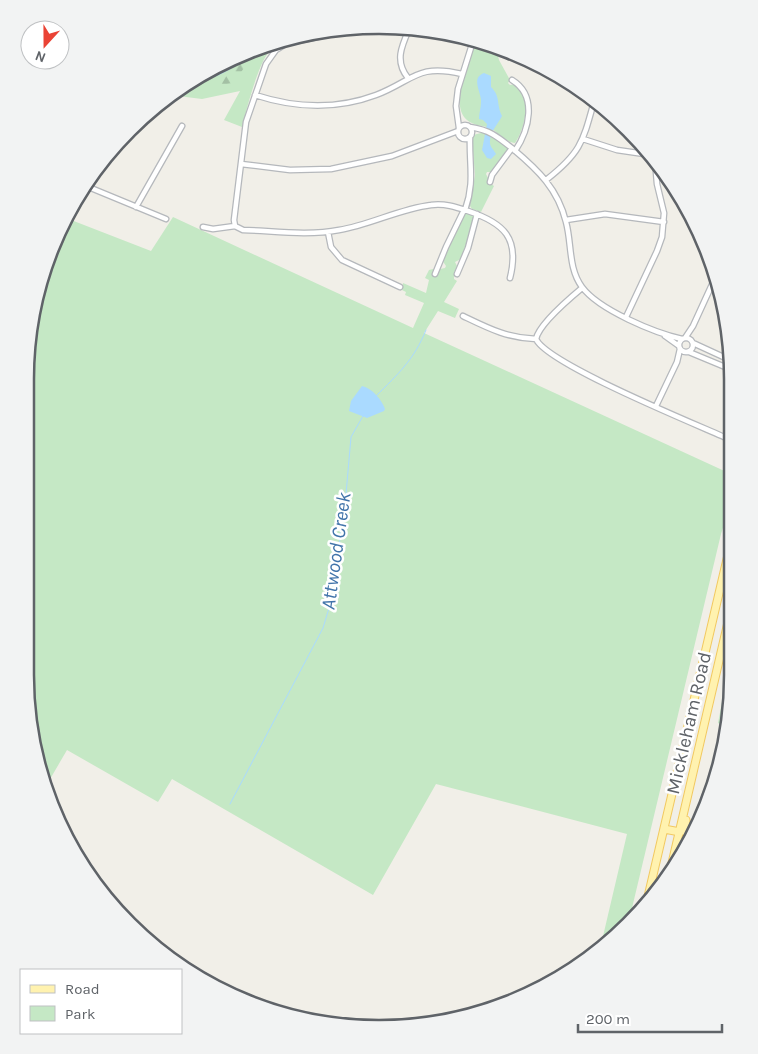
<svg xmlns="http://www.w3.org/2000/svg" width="758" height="1054" font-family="Karla,sans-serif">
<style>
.green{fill:#c5e8c5}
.forest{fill:url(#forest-firs)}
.water{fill:#aadaff}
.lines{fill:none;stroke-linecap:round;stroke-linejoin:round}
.stream{stroke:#aadaff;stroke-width:1}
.minor-casing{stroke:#b5b8bc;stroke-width:7}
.primary-casing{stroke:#f2c960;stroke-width:9}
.minor{stroke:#fff;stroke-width:4.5}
.primary{stroke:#fff2af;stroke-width:7}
.labels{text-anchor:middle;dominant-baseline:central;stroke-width:5;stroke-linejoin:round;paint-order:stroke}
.street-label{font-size:19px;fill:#5f6368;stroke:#fff}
.water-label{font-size:20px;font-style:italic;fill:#4174aa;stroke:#fff}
.rim{fill:none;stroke:#5f6368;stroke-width:2.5}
</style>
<defs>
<pattern id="forest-firs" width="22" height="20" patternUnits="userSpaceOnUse" patternTransform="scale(1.25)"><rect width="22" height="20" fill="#c5e8c5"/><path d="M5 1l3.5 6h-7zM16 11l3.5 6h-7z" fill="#a3c0a4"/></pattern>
</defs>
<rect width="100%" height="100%" fill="#f1efe8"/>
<path class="green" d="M 328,29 C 315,36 301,34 287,40 C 280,43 273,47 268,53 C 257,68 247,108 242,127 L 224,120 L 240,91 L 202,99 L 170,95 L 202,72 L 265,44 Z
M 477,39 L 489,44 L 489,47 L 496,47 L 499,60 L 510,80 L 508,83 L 510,85 L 515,84 C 533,95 525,129 515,143 C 506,143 498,131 489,128 C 482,125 474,126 467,120 C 448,104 471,59 477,39 Z
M 485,132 L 499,139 L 509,149 L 492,172 L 487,172 L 486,174 L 488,178 L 488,182 L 494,186 L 481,212 L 472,209 L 470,206 L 475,175 L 472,139 L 473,135 Z
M 466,212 L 474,215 L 474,219 L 463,258 L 455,262 L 457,266 L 454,273 L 454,279 L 457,281 L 444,302 L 459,309 L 455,318 L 438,311 L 424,333 L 731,474 L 731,503 L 721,534 L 628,925 L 612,941 L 600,949 L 627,834 L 436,784 L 373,895 L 172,779 L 158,802 L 67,750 L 46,786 L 37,767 L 25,675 L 32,310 L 66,218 L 151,251 L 173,217 L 413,328 L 424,303 L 405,295 L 406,292 L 402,290 L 403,283 L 426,293 L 429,280 L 425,278 L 429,270 L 433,269 L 435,274 L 438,274 L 440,269 L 445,268 L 446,266 L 442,260 Z
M 732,650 L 732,698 L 727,728 L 718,723 Z"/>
<path class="forest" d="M 273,42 L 247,64 L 233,83 L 214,86 L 205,91 L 193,92 L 181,88 L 202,72 L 265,44 Z"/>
<path class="water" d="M 484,73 L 491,76 L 491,87 C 501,97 496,104 502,116 C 498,124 489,133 490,143 C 490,147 494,150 496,154 L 491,159 L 487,158 L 482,150 L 487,124 L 483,120 L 479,119 C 479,113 481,108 481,102 C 482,93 470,78 484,73 Z
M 362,386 C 372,388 382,400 385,409 L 384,411 L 367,418 L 349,411 L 351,401 Z"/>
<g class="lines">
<path class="stream" d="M 189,82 C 209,83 242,65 254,49
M 376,396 C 398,374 414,360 426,330
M 230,804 L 323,628 L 332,598 L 346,494 L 351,437 L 363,416"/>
<g class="minor-casing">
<path id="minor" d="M 408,78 C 394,61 402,45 410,27
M 512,80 C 538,96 529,130 515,151
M 255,95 C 295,108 336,110 376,95 C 413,81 417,63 462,74
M458 132a7 7 0 1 1 14 0a7 7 0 1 1-14 0Z
M 470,127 C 490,130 498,137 513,149 C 538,170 558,189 566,222 C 572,244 568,268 582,287 C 599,310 655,333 682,339
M 459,128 L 456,106 L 458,89 L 474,38
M 583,139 L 617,150 L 651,155
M 241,164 L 290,170 L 331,169 L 392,156 L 458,131
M 546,180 C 582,152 583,141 595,98
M 490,182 L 492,175 L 512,148
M 86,186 L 166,219
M 136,207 L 182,126
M 465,210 C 475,182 469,165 470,137
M 566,220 L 605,214 L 664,222
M 235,226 L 234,220 L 246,122 L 266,64 L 276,50 L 287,43 L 322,36 L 337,28
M 203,227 L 213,229 L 235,226 L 243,230 C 274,231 308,236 339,230 C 370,225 399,209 431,205 C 444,203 456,207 468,211 C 504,223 520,238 510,278
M 328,232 L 331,247 L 342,260 L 400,287
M 435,274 L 446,247 L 464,210
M 457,274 L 468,248 L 477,214
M 463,316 C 488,328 507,338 536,339
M 626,317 L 657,251 L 662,237 L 664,213 L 657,184 L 655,161
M 665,336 L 679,346
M679 345a7 7 0 1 1 14 0a7 7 0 1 1-14 0Z
M 685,338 L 693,326 L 715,278
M 536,339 C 547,364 698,425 731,440
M 536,339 C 539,324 570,298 582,288
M 693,343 L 730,360
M 689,352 L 730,369
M 656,406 L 677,362 L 680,349"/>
</g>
<g class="primary-casing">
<path id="primary" d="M 686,820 L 685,829 L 688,836
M 664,829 L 680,832
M 669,876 L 732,605
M 646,905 L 731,542"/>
</g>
<use href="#minor" class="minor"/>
<use href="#primary" class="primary"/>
</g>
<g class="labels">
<g class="street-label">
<text transform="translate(689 723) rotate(-77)">Mickleham Road</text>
</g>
<g class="water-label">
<text transform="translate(336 551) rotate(-82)">Attwood Creek</text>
</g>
</g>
<path d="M0 0H758V1054H0ZM379 34H379A345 345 0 0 1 724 379V675A345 345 0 0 1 379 1020H379A345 345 0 0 1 34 675V379A345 345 0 0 1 379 34Z" fill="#f2f3f3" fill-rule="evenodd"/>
<path class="rim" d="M379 34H379A345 345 0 0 1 724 379V675A345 345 0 0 1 379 1020H379A345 345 0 0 1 34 675V379A345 345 0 0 1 379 34Z"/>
<rect x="20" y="969" width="162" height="65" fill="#ffffff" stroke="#bfc1c3"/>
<rect x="30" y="985" width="25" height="8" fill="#fff2af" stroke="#bfc1c3"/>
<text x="65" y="994" font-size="15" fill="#5f6368">Road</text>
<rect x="30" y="1006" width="25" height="15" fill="#c5e8c5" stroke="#bfc1c3"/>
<text x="65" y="1019" font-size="15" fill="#5f6368">Park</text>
<g transform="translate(45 45) rotate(201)"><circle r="24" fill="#ffffff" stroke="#bfc1c3"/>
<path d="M0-4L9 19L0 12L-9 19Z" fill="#ea4335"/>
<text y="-8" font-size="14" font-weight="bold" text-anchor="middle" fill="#5f6368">N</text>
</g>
<path d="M578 1024v8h144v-8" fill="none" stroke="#5f6368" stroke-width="2.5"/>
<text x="586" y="1024" font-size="15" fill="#5f6368" stroke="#ffffff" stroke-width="4" paint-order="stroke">200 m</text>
</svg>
